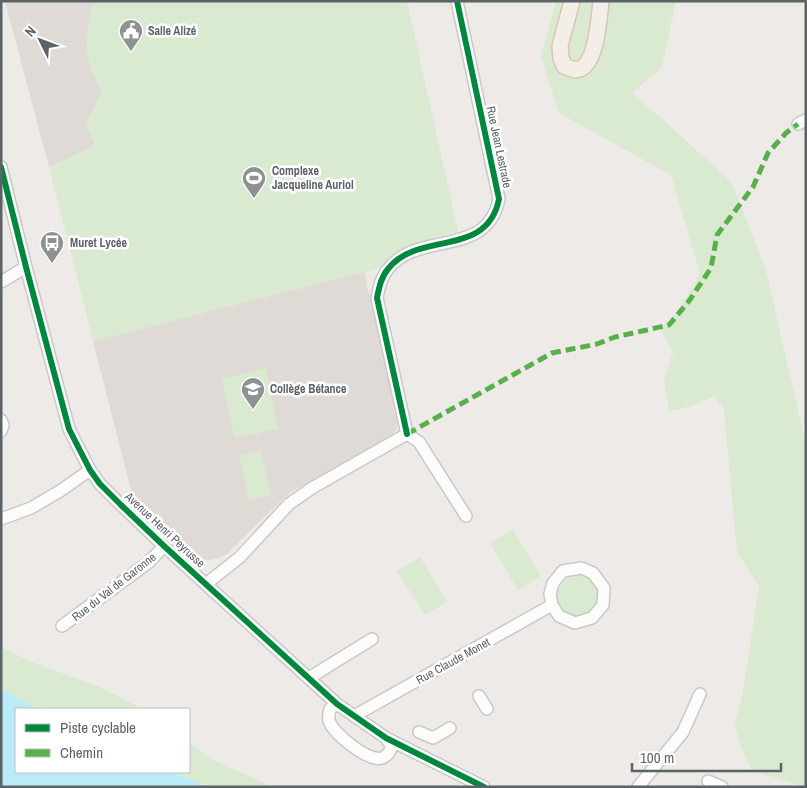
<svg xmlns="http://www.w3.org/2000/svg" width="807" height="788" font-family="'Archivo Narrow',sans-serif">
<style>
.education{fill:#dfdad6}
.green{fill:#d9ead1}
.water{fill:#bbebf8}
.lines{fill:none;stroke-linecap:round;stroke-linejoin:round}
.minor-casing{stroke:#c8c9c8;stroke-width:14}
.major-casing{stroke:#d7c6b3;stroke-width:18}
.minor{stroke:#fcfcfb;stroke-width:11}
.major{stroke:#f3efe8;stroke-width:15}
.quiet{stroke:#58b04a;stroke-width:5;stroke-dasharray:10 5;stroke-linecap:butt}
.cycleway-casing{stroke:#fff;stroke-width:9}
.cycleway{stroke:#00873e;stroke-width:6}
.labels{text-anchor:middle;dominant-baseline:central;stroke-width:5;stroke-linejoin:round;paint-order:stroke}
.poi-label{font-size:12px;font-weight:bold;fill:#5c6366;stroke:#fff;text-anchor:start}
.street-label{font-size:12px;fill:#5c6366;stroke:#fff}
</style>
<rect width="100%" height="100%" fill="#edeae7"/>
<path class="education" d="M 5,1 L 94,1 L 91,10 L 88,28 L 87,44 L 88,57 L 92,70 L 102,91 L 86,125 L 96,146 L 49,167 Z
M 365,271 L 367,287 L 372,303 L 398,423 L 396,430 L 389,439 L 294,490 L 286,496 L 227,554 L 219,558 L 210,560 L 202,560 L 188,555 L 135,506 L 93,341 Z"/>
<path class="green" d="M 94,1 L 407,1 L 458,231 L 402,248 L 389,256 L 380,267 L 374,270 L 93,341 L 49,167 L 96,145 L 86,125 L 102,91 C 98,84 94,77 91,69 C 84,48 87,22 94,1 Z
M 556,1 L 676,1 L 662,67 L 632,93 L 668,124 L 732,183 L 766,271 L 806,445 L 806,787 L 751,770 L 739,741 L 735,724 L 744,686 L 759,586 L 737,552 L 724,410 L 715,396 L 689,407 L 669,411 L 664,380 L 673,352 L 660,328 L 678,311 L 700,274 L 671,175 L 559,113 L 541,57 Z
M 266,368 L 278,429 L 234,438 L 222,379 Z
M 261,451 L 271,495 L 249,500 L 239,455 Z
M 513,530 L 541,576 L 518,590 L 490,543 Z
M 420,557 L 447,602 L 425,615 L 397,571 Z
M 578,574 C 590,575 594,580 601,589 L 597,611 L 577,619 C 572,617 566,614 563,611 C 549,596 562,578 578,574 Z
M 1,647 L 32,662 L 100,687 L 143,709 L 36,709 L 1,688 Z
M 189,742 L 211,759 L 273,787 L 207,787 L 174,772 L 189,772 Z"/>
<path class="water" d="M 1,688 L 36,709 L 16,709 L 16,772 L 174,772 L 207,787 L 1,787 Z"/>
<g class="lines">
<g class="minor-casing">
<path id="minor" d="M 798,124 L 806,120
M 1,167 L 26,267 L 69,429 L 90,470 L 100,484 L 121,505 L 164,546 L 337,704 L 386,738 L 484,787
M 1,282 L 26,267
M 1,420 L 3,425 L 1,431
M 407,434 L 377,298 C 379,288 381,277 388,269 C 418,230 487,259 499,199 L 457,1
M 407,434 L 419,442 L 466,516
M 1,519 L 31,508 L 60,491 L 90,470
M 206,584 L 240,557 L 289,504 L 312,488 L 407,434
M 62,626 L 149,562 L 164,546
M 309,678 L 372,639
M 479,696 L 487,709
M 337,704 L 330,709 C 329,713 328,717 329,721 C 334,734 368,762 382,758 C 388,756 389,752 392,747 L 386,738
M 354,716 L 552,605 L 559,616 L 575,623 L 592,618 L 603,605 L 604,588 L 593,573 L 581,568 L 563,571 L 553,583 L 550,594 L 552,605
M 419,732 L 433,738 L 450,728
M 708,781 L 722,787
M 638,787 L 683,732 L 700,694"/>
</g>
<g class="major-casing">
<path id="major" d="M 572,1 L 560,46 L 561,58 L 564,66 C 569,68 574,71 580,69 C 597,62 599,18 601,1"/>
</g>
<use href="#minor" class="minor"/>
<use href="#major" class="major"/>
<path class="quiet" d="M 407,434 L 552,353 L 597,344 L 615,337 L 669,325 L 689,301 L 711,268 L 717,235 L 753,187 L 768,153 L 786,133 L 798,124"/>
<g class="cycleway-casing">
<path id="cycleway" d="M 1,167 L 26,267 L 69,429 L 90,470 L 100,484 L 121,505 L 164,546 L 337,704 L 386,738 L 484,787
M 407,434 L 377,298 C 379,288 381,277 388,269 C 418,230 487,259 499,199 L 457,1"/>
</g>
<use href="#cycleway" class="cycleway"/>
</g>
<defs>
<g id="civic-pin" transform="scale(1.25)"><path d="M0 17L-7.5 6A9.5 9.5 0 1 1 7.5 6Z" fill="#8f9293" stroke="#fff"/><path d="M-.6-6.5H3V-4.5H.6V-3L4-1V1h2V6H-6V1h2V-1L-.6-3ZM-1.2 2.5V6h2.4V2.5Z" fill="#fff"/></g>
<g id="stadium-pin" transform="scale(1.25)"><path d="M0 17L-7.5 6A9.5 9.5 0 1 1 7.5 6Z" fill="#8f9293" stroke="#fff"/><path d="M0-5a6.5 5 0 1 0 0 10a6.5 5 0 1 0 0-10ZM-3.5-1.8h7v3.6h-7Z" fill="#fff"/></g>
<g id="bus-pin" transform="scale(1.25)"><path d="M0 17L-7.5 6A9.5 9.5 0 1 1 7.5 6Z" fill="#8f9293" stroke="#fff"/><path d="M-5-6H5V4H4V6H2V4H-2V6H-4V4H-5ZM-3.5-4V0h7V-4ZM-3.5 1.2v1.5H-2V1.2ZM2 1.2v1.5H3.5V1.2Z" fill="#fff"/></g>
<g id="school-pin" transform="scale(1.25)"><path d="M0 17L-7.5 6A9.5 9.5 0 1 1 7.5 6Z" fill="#8f9293" stroke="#fff"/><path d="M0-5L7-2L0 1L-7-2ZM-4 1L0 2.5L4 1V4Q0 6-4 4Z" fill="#fff"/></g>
</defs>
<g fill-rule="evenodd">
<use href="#civic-pin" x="131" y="31"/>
<use href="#stadium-pin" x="254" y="178"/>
<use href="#bus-pin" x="52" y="243"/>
<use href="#school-pin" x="253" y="389"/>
</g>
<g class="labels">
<g class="poi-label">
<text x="148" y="31">Salle Alizé</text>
<text x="272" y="171">Complexe<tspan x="272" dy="14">Jacqueline Auriol</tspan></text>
<text x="70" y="243">Muret Lycée</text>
<text x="270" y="389">Collège Bétance</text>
</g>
<g class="street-label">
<text transform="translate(499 147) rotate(78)">Rue Jean Lestrade</text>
<text transform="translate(165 530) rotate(43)">Avenue Henri Peyrusse</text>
<text transform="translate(114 587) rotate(-38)">Rue du Val de Garonne</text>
<text transform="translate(453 661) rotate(-29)">Rue Claude Monet</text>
</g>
</g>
<rect width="807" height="788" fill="none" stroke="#5c6366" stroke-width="5"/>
<rect x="15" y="708" width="175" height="65" fill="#ffffff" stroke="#bec1c2"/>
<rect x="25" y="724" width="25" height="8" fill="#00873e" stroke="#bec1c2"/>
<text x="60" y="733" font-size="15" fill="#5c6366">Piste cyclable</text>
<rect x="25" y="749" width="25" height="8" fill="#58b04a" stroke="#bec1c2"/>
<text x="60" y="758" font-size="15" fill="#5c6366">Chemin</text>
<g transform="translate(40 40) rotate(312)" stroke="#ffffff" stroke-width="4" paint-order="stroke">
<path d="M0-4L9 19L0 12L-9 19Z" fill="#5c6366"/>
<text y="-8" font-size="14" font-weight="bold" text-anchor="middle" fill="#5c6366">N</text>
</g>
<path d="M632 763v8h149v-8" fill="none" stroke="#5c6366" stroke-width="2.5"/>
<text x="640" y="763" font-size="15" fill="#5c6366" stroke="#ffffff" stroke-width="4" paint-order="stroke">100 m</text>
</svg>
